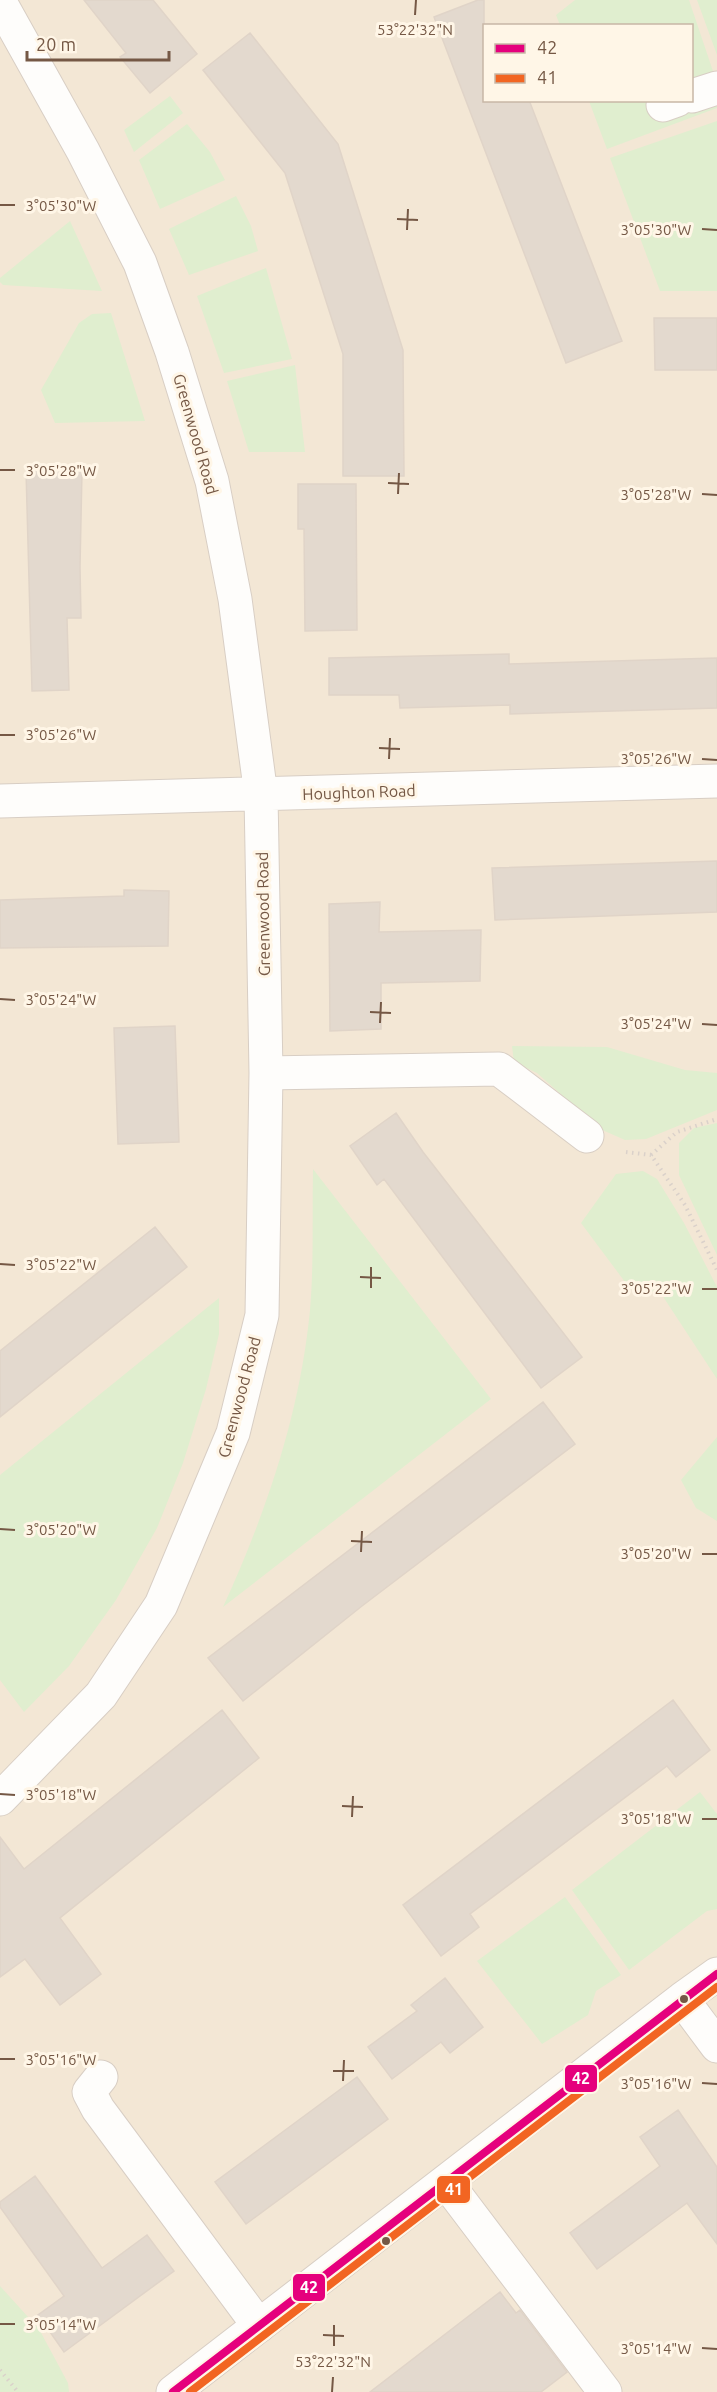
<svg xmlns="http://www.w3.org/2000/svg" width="717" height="2392" font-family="Ubuntu,sans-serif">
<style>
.residential{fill:#f3e7d5;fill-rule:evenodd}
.green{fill:#e0eecf}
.building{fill:#e3d9ce;stroke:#e0d4c8;stroke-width:1.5}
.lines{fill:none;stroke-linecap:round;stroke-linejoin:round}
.minor-casing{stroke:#d8cec4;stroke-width:35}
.path{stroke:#dad1ca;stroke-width:4;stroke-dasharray:1.5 4.5;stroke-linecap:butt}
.minor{stroke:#fefdfb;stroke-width:33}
.bus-1-casing{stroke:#fff6e7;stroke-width:12}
.bus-2-casing{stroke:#fff6e7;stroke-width:12}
.bus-1{stroke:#e5007d;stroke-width:8}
.bus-2{stroke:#f26522;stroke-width:8}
.ticks{fill:none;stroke:#755845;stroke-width:2}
.bus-dot{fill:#755845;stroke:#fff6e7;stroke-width:2}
.labels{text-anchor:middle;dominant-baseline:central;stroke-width:6;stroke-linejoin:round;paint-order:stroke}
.street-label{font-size:16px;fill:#755845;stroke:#fff6e7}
.ticks-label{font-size:15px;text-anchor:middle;fill:#755845;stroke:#fff6e7;stroke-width:6;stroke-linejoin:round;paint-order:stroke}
.line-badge{stroke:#fff6e7;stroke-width:2}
.badge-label{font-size:16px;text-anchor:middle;font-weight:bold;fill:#fff}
</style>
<rect width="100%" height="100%" fill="#f7f1e6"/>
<path class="residential" d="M 0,0 L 717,0 L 717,2392 L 0,2392 ZM 484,26 L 692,26 L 692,100 L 484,100 Z"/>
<path class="green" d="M 575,0 L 689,0 L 717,83 L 717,108 L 607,149 L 589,101 L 692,100 L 692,26 L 560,25 L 556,15 Z
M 697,0 L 717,0 L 717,55 Z
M 170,96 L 183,113 L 134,152 L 124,130 Z
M 717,121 L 717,291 L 660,291 L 610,158 Z
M 187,124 L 210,152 L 225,180 L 160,209 L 139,160 Z
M 236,196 L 251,226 L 258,251 L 189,275 L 169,229 Z
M 70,221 L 102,291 L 3,285 L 0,282 L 0,278 Z
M 266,268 L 292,359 L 224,373 L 197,296 Z
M 111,313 L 145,421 L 55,423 L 41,390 L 79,323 L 92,314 Z
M 295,365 L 305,452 L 249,452 L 227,381 Z
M 512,1046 L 607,1047 L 685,1070 L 717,1073 L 717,1110 L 646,1139 L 625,1140 L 600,1129 L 537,1073 L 514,1062 Z
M 717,1123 L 717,1255 L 679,1175 L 679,1143 L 694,1128 Z
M 313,1169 L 491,1399 L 223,1607 C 266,1513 300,1414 310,1310 C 314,1264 312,1215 313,1169 Z
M 643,1171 L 657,1179 L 684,1223 L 717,1287 L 717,1379 L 662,1295 L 625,1282 L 581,1223 L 616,1174 Z
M 219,1298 L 219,1334 L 206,1389 L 183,1463 L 157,1528 L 116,1600 L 69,1666 L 24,1712 L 0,1680 L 0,1475 Z
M 717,1437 L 717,1521 L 696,1508 L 681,1480 Z
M 700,1792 L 717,1814 L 717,1909 L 707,1911 L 629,1970 L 572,1890 Z
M 565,1897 L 621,1975 L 596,1991 L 588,2015 L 542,2044 L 477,1961 Z
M 0,2286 L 39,2329 L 68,2383 L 69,2392 L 0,2392 Z"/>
<path class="building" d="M 84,0 L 153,0 L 197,54 L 150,93 L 120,57 L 126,53 Z
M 478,0 L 484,0 L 484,100 L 529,100 L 622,341 L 566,363 L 434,17 Z
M 250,33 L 338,144 L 403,350 L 404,476 L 343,476 L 343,354 L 285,173 L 203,70 Z
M 654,318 L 717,318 L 717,370 L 655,370 Z
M 26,470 L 82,471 L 80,567 L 81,618 L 67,618 L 69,690 L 32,691 Z
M 298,484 L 356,484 L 357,630 L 305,631 L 304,529 L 298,529 Z
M 509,654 L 509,664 L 717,658 L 717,708 L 510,714 L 510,705 L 400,708 L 399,695 L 329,695 L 329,658 Z
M 717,861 L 717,912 L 495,920 L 492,868 Z
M 124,890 L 169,891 L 168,946 L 0,948 L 0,900 L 124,896 Z
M 380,902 L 379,932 L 481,930 L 480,981 L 381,983 L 381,1029 L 330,1031 L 329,904 Z
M 175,1026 L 179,1142 L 118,1144 L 114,1028 Z
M 396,1113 L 423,1152 L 582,1357 L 541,1388 L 384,1179 L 377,1185 L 350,1146 Z
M 155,1227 L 187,1267 L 0,1417 L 0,1351 Z
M 543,1402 L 575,1444 L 362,1606 L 243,1701 L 208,1658 Z
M 673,1700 L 710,1750 L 676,1777 L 667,1766 L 470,1914 L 479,1927 L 441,1956 L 403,1905 Z
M 222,1710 L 259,1758 L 60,1918 L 101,1974 L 60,2005 L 25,1959 L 0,1977 L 0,1837 L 24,1869 Z
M 445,1978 L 483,2027 L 450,2053 L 441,2042 L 392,2079 L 368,2047 L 417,2011 L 411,2005 Z
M 357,2077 L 388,2119 L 246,2224 L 215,2182 Z
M 678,2110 L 717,2167 L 717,2244 L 687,2203 L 597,2269 L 570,2233 L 660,2166 L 640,2137 Z
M 35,2176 L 102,2268 L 147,2235 L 174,2271 L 64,2352 L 38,2315 L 64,2296 L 0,2207 L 0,2202 Z
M 500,2292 L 516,2313 L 520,2310 L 567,2372 L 541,2392 L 370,2392 Z"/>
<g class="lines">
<g class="minor-casing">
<path id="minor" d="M 0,2 L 83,151 L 140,263 L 172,352 L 212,481 L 235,599 L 261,795 L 266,1073 L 262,1315 L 233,1433 L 161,1605 L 101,1695 L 0,1799
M 692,96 L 717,88
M 663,105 L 677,100
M 0,801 L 717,781
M 266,1073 L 499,1069 L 587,1136
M 682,1999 L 717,2046
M 101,2077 L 89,2092 L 98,2109 L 259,2326
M 446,2182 L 605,2392
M 173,2392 L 682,1999 L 717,1974"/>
</g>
<path class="path" d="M 626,1152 L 651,1155 L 685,1205 L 717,1270
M 651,1155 L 677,1132 L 717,1119
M 0,2370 L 18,2392"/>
<use href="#minor" class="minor"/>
<g class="bus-1-casing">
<path id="bus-1" d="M 173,2392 L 717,1974"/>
</g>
<g class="bus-2-casing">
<path id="bus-2" d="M 190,2392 L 717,1987"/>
</g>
<use href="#bus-1" class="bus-1"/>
<use href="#bus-2" class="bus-2"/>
</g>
<path class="ticks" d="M 415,15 L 416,0M 0,205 L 15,205M 397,219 L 418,220M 702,229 L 717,230M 407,230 L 408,209M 0,470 L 15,470M 388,483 L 409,484M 398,494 L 399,473M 702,494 L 717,495M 0,735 L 15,735M 379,748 L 400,749M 389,759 L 390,738M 702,759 L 717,760M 0,999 L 15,1000M 370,1012 L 391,1013M 380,1023 L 381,1002M 702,1024 L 717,1025M 0,1264 L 15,1265M 360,1277 L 381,1278M 371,1288 L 371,1267M 702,1289 L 717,1289M 0,1529 L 15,1530M 351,1541 L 372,1542M 361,1552 L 362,1531M 702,1554 L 717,1554M 0,1794 L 15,1795M 342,1806 L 363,1807M 352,1817 L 353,1796M 702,1819 L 717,1819M 0,2059 L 15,2059M 333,2071 L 354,2071M 343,2081 L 344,2060M 702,2083 L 717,2084M 0,2324 L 15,2324M 323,2335 L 344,2336M 334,2346 L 334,2325M 702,2348 L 717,2349M 332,2392 L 333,2377"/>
<g class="bus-dot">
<circle cx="684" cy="1999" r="5"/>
<circle cx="386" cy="2241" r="5"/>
</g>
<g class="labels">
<g class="street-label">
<text transform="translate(196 434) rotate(74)">Greenwood Road</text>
<text transform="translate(359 792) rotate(-2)">Houghton Road</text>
<text transform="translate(263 914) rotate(-91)">Greenwood Road</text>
<text transform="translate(239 1397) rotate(-75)">Greenwood Road</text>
</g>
</g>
<g class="ticks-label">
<text x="415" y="35">53°22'32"N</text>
<text x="61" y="211">3°05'30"W</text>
<text x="656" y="235">3°05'30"W</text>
<text x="61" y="476">3°05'28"W</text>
<text x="656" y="500">3°05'28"W</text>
<text x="61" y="740">3°05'26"W</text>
<text x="656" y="764">3°05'26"W</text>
<text x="61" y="1005">3°05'24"W</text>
<text x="656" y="1029">3°05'24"W</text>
<text x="61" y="1270">3°05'22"W</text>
<text x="656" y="1294">3°05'22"W</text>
<text x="61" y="1535">3°05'20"W</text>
<text x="656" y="1559">3°05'20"W</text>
<text x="61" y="1800">3°05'18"W</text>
<text x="656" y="1824">3°05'18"W</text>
<text x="61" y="2065">3°05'16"W</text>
<text x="656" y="2089">3°05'16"W</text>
<text x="61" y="2330">3°05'14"W</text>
<text x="656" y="2354">3°05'14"W</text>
<text x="333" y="2367">53°22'32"N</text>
</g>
<g class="line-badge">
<rect x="564" y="2064" width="34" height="29" rx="6" fill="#e5007d"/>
<rect x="436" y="2175" width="35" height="29" rx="6" fill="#f26522"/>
<rect x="292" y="2273" width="34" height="29" rx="6" fill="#e5007d"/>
</g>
<g class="badge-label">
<text x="581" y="2084">42</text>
<text x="454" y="2195">41</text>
<text x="309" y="2293">42</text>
</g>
<rect x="483" y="24" width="210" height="78" fill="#fff6e7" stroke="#c8b7a6" stroke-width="1.5"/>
<rect x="495" y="44" width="30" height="9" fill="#e5007d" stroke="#c8b7a6" stroke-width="1.5"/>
<text x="537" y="54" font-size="18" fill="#755845">42</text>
<rect x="495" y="74" width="30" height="9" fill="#f26522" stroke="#c8b7a6" stroke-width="1.5"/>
<text x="537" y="84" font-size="18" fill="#755845">41</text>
<path d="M27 51v9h142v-9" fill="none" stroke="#755845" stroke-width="3"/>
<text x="36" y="51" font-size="18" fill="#755845" stroke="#fff6e7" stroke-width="4.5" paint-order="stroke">20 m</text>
</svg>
